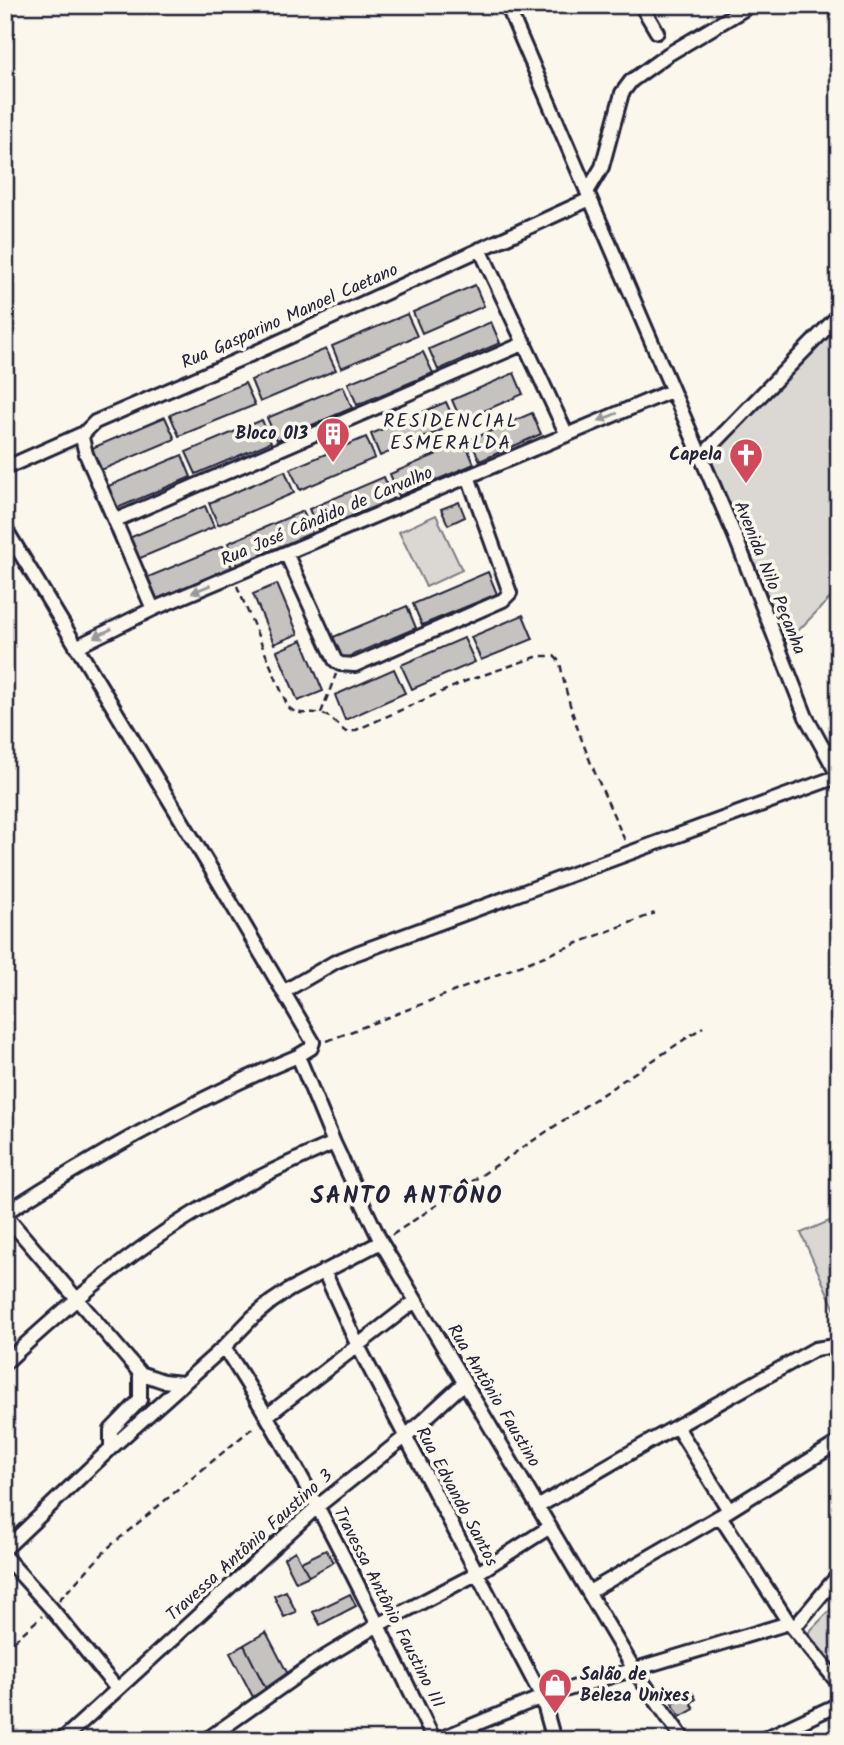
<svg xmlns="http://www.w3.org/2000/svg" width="844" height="1745" font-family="Kalam,sans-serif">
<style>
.green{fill:#dbd8d3;stroke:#7e7d87;stroke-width:2}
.building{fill:#c6c2c0;stroke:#22223b;stroke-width:2}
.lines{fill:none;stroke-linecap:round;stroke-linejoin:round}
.street-casing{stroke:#22223b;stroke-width:18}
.path{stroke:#22223b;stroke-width:2.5;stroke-dasharray:7 5;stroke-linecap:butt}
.street{stroke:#fbf7ec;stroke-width:12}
.oneway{fill:#99979c}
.labels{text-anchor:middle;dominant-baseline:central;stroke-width:7;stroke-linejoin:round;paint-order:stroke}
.street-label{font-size:18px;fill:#22223b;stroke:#fbf7ec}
.poi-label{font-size:18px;font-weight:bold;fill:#22223b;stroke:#fbf7ec;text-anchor:end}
.neighbourhood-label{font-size:19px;letter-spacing:2px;fill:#22223b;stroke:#fbf7ec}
.district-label{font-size:24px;font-weight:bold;letter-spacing:2px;fill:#22223b;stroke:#fbf7ec}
</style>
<rect width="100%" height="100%" fill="#fbf7ec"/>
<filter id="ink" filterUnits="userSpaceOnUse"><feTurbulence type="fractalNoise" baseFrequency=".0143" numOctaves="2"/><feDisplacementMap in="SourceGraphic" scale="14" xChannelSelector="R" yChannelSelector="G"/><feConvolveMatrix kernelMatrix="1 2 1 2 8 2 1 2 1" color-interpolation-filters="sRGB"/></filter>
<g filter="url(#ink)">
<path class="green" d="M 839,322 L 839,589 L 787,642 L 710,457 Z
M 436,515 L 462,570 L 426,587 L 399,532 Z
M 839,1217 L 839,1319 L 801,1233 Z
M 839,1601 L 839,1675 L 805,1636 Z"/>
<path class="building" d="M 475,285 L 484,306 L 422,333 L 413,312 Z
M 407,314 L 417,336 L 341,368 L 332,346 Z
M 491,322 L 500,343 L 438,370 L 429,349 Z
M 326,349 L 336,370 L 260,402 L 251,380 Z
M 423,352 L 433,373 L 357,405 L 348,383 Z
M 514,373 L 523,394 L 461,421 L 452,400 Z
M 245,383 L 255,405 L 179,436 L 170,415 Z
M 343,386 L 352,408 L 277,440 L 267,418 Z
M 446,402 L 456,424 L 380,456 L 371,434 Z
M 532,413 L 541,434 L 480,461 L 470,440 Z
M 165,417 L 175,439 L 99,471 L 90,449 Z
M 262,420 L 271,442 L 196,474 L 186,452 Z
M 366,437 L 375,458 L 300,490 L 290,469 Z
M 465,442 L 474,464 L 399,496 L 390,474 Z
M 182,455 L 191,477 L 115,509 L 106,487 Z
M 285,471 L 294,493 L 218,525 L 209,503 Z
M 384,477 L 393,499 L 318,530 L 309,509 Z
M 459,502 L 465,517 L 448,525 L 441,509 Z
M 205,506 L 214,527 L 138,559 L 129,538 Z
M 303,511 L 312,533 L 237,565 L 228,543 Z
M 223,546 L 232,567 L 157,599 L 148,577 Z
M 488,572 L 497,594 L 422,625 L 413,604 Z
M 277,584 L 298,634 L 274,644 L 253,594 Z
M 407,606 L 416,628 L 341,660 L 331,638 Z
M 523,615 L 533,639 L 481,660 L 471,637 Z
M 464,638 L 475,662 L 412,689 L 401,665 Z
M 302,640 L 323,691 L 298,701 L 277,651 Z
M 394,669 L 405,693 L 345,720 L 335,695 Z
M 326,1550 L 334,1562 L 309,1576 L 301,1562 Z
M 295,1551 L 309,1576 L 296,1582 L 284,1558 Z
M 286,1591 L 296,1612 L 284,1617 L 274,1596 Z
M 350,1594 L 356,1606 L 320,1625 L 313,1612 Z
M 266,1632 L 289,1676 L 266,1689 L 244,1645 Z
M 244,1645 L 266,1689 L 253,1697 L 230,1653 Z
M 692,1692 L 696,1699 L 691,1703 L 694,1709 L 680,1717 L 672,1703 Z"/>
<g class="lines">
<g class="street-casing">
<path id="street" d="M 507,5 L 735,536 L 806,717 L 839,777
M 641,5 L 657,32
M 587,192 L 602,167 L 622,93 L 631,81 L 667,55 L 751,5
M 480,249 L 567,435
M 84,433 L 82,438 L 86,454 L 153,609
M 700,458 L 839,315
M 5,468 L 84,433 L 95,422 L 252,354 L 590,199
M 116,520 L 525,343
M 5,528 L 214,874 L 313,1042 L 311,1048 L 298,1056 C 194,1099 100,1152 5,1213
M 286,553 L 335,660 L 340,664 L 355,665 L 503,600 L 510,593 L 468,476
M 76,647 L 153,609 L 671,391
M 283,992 L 335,962 L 357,953 L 839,776
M 298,1056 L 334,1143 L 381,1242 L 635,1671 L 684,1740
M 5,1215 L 140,1373 L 163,1381 L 182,1383
M 324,1271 L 357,1344 L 542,1697 L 554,1740
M 224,1347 C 305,1472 369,1606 434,1740
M 5,1363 C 67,1306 131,1250 204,1207 C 245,1183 290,1162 334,1143
M 268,1415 L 415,1301
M 677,1427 L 729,1510
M 111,1448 L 111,1430 L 140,1400 L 140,1373
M 538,1507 C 629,1451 722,1402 815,1349 L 828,1347 L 839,1354
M 720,1516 L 789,1623 L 839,1684
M 5,1549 L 111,1448 L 224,1347 L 253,1317 L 271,1302 L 289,1290 L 381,1242
M 5,1557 L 51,1608 L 117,1689
M 589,1592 L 720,1516 L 839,1442
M 794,1628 L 839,1574
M 62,1740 L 318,1506 L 405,1437 L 464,1383
M 206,1740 L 315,1663 L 378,1625 L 476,1574 L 550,1527
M 437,1740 L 542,1697 L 789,1623
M 762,1740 L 839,1704"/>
</g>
<path class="path" d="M 237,586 L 288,707 C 300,718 308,710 322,714 C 332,716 338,727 346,732 L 354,731 L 466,681 L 539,656 L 554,656 L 560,662 C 571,726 600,784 626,843
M 321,713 L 336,674
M 327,1041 L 655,913
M 392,1235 L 703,1027
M 59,1600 L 109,1547 L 256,1425
M 5,1649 L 42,1616"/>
<use href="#street" class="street"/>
</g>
<defs><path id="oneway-solid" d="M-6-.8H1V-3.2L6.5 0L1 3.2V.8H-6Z" transform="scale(1.75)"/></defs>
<g class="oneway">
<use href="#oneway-solid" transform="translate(608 417) rotate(158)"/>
<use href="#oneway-solid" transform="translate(201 589) rotate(158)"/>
<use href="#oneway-solid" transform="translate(103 633) rotate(154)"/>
</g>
</g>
<defs>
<g id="building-pin" transform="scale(1.75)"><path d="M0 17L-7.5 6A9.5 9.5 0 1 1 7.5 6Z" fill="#d1495b" stroke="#fbf7ec"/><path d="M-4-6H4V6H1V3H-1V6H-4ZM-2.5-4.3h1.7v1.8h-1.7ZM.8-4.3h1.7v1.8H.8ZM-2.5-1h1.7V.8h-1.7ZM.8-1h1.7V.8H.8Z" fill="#fff"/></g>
<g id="church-pin" transform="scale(1.75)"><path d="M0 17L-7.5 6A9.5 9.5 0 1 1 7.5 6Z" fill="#d1495b" stroke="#fbf7ec"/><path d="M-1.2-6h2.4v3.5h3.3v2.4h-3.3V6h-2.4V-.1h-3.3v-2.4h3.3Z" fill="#fff"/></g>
<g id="shop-pin" transform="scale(1.75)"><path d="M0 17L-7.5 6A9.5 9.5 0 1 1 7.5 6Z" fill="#d1495b" stroke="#fbf7ec"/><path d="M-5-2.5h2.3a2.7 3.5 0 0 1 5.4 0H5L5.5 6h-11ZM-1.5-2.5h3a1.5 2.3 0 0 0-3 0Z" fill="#fff"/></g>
</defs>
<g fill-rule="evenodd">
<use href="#building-pin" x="333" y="434"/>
<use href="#church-pin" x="746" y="455"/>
<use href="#shop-pin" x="555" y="1685"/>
</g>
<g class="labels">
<g class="street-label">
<text transform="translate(290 317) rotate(-24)">Rua Gasparino Manoel Caetano</text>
<text transform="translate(327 517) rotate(-23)">Rua José Cândido de Carvalho</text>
<text transform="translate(769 578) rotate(68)">Avenida Nilo Peçanha</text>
<text transform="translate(493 1396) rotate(59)">Rua Antônio Faustino</text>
<text transform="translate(456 1497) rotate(62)">Rua Edvando Santos</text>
<text transform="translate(250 1546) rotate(-42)">Travessa Antônio Faustino 3</text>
<text transform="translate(388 1608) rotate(63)">Travessa Antônio Faustino III</text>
</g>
<g class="poi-label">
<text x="308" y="434">Bloco 013</text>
<text x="722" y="455">Capela</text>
<text x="580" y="1675" text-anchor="start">Salão de<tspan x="580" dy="21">Beleza Unixes</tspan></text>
</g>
<g class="neighbourhood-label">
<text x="451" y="422">RESIDENCIAL<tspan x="451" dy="22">ESMERALDA</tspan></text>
</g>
<g class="district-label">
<text x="407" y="1196">SANTO ANTÔNO</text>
</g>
</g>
<rect width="844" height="1745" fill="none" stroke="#fbf7ec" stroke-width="28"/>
<rect x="14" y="14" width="816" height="1717" fill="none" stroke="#22223b" stroke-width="2.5" filter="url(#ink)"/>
</svg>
